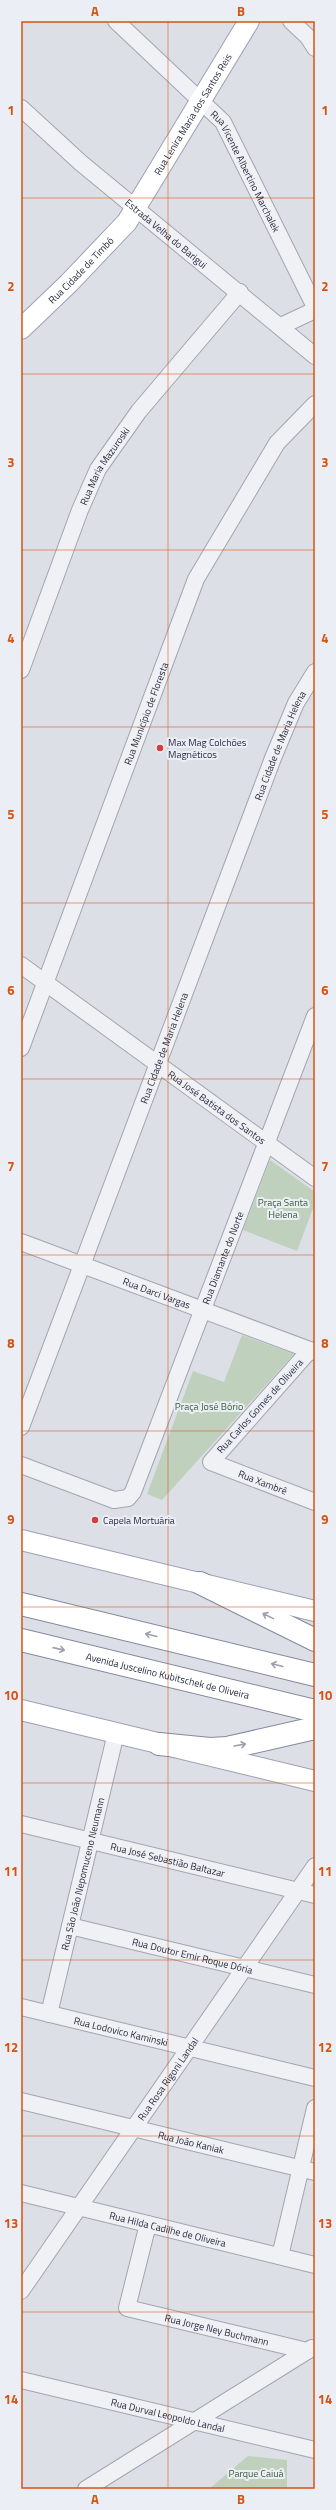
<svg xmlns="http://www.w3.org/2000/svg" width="336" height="2510" font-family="'Titillium Web',sans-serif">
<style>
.green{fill:#bfd1bd}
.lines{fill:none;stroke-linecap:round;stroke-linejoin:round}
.minor-casing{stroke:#a2a5b1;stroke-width:18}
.major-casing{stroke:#9ca1b3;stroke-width:22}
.highway-casing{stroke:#848a9e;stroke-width:24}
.minor{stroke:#eff1f5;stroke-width:16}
.major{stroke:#fff;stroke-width:20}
.highway{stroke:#fff;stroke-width:22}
.oneway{stroke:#9da0a8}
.grid{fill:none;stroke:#d55411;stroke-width:1;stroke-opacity:0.55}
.poi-dot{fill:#d23e3c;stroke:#eceef5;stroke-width:1.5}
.labels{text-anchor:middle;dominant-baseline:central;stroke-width:4;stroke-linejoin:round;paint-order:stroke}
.street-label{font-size:10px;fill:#262b3e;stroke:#eceef5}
.poi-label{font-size:10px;fill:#262b3e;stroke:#eceef5;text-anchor:start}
.park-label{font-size:10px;fill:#345a33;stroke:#eceef5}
.neatline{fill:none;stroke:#d55411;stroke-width:1.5}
.grid-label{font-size:13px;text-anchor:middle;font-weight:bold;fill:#d55411}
</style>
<rect width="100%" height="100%" fill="#dddfe7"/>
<path class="green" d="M 270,1160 L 315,1192 L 315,1203 L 297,1251 L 243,1230 Z
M 242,1335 L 294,1354 L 162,1500 L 147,1494 L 193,1371 L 224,1382 Z
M 248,2456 L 287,2460 L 287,2489 L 209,2489 Z"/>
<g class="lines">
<g class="minor-casing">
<g id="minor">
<path id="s1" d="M 116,21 L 223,122 L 315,307"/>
<path d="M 291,21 L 308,37 L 315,48"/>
<path id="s2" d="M 21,108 L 81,163 L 315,356"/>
<path d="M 281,326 L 315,310"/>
<path id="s3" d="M 21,670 L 80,510 L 98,469 L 139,411 L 240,292"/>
<path id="s4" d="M 21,965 L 315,1178"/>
<path id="s5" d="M 21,1048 L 196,579 L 277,443 L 315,404"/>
<path id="s6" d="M 21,1242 L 315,1352"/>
<path id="s7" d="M 310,1350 L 211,1462 L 315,1502"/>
<path id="s8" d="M 21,1427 L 273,758 L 296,703 L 315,672"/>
<path id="s9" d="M 21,1465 L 114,1500 L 128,1498 L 133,1492 L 315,1016"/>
<path id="s10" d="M 21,1824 L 315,1895"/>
<path id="s11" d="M 70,1926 L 315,1985"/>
<path id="s12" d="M 21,2007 L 315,2078"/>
<path id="s13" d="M 49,2014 L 116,1733"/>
<path id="s14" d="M 21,2101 L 315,2172"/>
<path id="s15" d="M 21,2193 L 315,2265"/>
<path id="s16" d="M 148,2224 L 127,2308 L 307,2351"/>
<path d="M 280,2256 L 315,2108"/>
<path id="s17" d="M 21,2291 L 315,1866"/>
<path id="s18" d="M 21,2380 L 315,2450"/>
<path d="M 86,2489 L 312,2348"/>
</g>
</g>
<g class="major-casing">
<g id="major">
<path id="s19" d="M 21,329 L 69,283 L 127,222 L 249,21"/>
<path d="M 21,1540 L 315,1611"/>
<path d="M 21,1710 L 315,1781"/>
</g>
</g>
<g class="highway-casing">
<g id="highway">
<path d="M 200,1583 L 315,1640"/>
<path d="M 21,1604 L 315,1675"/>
<path id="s20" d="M 21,1640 L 315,1711"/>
<path d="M 159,1744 L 210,1749 L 227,1748 L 315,1728"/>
</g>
</g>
<use href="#minor" class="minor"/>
<use href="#major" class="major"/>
<use href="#highway" class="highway"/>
</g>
<defs><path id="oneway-shaft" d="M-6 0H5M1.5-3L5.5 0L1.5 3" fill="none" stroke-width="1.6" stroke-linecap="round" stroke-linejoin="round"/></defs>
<g class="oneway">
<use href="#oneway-shaft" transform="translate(268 1616) rotate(-154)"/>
<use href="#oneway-shaft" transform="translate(151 1635) rotate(-166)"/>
<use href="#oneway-shaft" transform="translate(59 1649) rotate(13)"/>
<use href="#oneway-shaft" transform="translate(277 1665) rotate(-166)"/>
<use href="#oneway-shaft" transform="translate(240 1745) rotate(-10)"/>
</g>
<path class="grid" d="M 168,21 L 168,2489M 21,198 L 315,198M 21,374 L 315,374M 21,550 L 315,550M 21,727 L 315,727M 21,903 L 315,903M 21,1079 L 315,1079M 21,1255 L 315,1255M 21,1431 L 315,1431M 21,1607 L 315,1607M 21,1783 L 315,1783M 21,1960 L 315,1960M 21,2136 L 315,2136M 21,2312 L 315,2312"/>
<g class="poi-dot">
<circle cx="160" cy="748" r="4"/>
<circle cx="95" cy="1520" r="4"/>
</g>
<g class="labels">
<g class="street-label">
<text stroke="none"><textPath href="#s19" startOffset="277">Rua Lenira Maria dos Santos Reis</textPath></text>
<text stroke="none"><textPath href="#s1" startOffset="201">Rua Vicente Albertino Marchalek</textPath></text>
<text stroke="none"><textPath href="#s2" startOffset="192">Estrada Velha do Barigui</textPath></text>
<text stroke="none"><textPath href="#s19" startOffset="84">Rua Cidade de Timbó</textPath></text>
<text stroke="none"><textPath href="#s3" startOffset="221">Rua Maria Mazuroski</textPath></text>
<text stroke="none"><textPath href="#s5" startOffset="357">Rua Município de Floresta</textPath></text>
<text stroke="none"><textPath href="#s8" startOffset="729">Rua Cidade de Maria Helena</textPath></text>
<text stroke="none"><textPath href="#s8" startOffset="405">Rua Cidade de Maria Helena</textPath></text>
<text stroke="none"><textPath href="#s4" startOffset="242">Rua José Batista dos Santos</textPath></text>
<text stroke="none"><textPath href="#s9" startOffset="372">Rua Diamante do Norte</textPath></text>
<text stroke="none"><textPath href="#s6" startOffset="145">Rua Darci Vargas</textPath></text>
<text transform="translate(260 1406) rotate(-48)">Rua Carlos Gomes de Oliveira</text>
<text stroke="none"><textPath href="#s7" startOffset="205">Rua Xambrê</textPath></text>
<text stroke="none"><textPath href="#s20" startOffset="151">Avenida Juscelino Kubitschek de Oliveira</textPath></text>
<text stroke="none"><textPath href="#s10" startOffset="151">Rua José Sebastião Baltazar</textPath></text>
<text stroke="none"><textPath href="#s13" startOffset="144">Rua São João Nepomuceno Neumann</textPath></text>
<text stroke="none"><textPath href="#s11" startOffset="126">Rua Doutor Emir Roque Dória</textPath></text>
<text stroke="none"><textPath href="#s12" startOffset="103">Rua Lodovico Kaminski</textPath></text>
<text stroke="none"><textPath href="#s17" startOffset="258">Rua Rosa Rigoni Landal</textPath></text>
<text stroke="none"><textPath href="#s14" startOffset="175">Rua João Kaniak</textPath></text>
<text stroke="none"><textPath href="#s15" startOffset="151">Rua Hilda Cadilhe de Oliveira</textPath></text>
<text stroke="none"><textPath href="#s16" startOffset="179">Rua Jorge Ney Buchmann</textPath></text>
<text stroke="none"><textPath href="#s18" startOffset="151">Rua Durval Leopoldo Landal</textPath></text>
</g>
<g class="poi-label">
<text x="168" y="742">Max Mag Colchões<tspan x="168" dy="12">Magnéticos</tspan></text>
<text x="103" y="1520">Capela Mortuária</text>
</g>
<g class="park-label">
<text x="283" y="1202">Praça Santa<tspan x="283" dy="12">Helena</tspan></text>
<text x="209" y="1406">Praça José Bório</text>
<text x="256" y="2473">Parque Caiuá</text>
</g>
</g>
<rect width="336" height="2510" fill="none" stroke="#eceef5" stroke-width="44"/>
<rect x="22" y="22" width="292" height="2466" class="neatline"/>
<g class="grid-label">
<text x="95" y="16">A</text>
<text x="241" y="16">B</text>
<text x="11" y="115">1</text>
<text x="325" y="115">1</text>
<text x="11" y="291">2</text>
<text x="325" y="291">2</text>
<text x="11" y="467">3</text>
<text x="325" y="467">3</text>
<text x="11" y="643">4</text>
<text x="325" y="643">4</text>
<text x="11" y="819">5</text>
<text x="325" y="819">5</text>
<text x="11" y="995">6</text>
<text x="325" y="995">6</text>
<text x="11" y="1171">7</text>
<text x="325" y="1171">7</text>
<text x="11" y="1348">8</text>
<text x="325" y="1348">8</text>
<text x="11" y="1524">9</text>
<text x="325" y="1524">9</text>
<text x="11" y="1700">10</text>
<text x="325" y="1700">10</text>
<text x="11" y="1876">11</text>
<text x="325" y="1876">11</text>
<text x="11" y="2052">12</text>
<text x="325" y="2052">12</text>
<text x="11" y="2228">13</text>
<text x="325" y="2228">13</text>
<text x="11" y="2404">14</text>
<text x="325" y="2404">14</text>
<text x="95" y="2504">A</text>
<text x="241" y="2504">B</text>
</g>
</svg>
